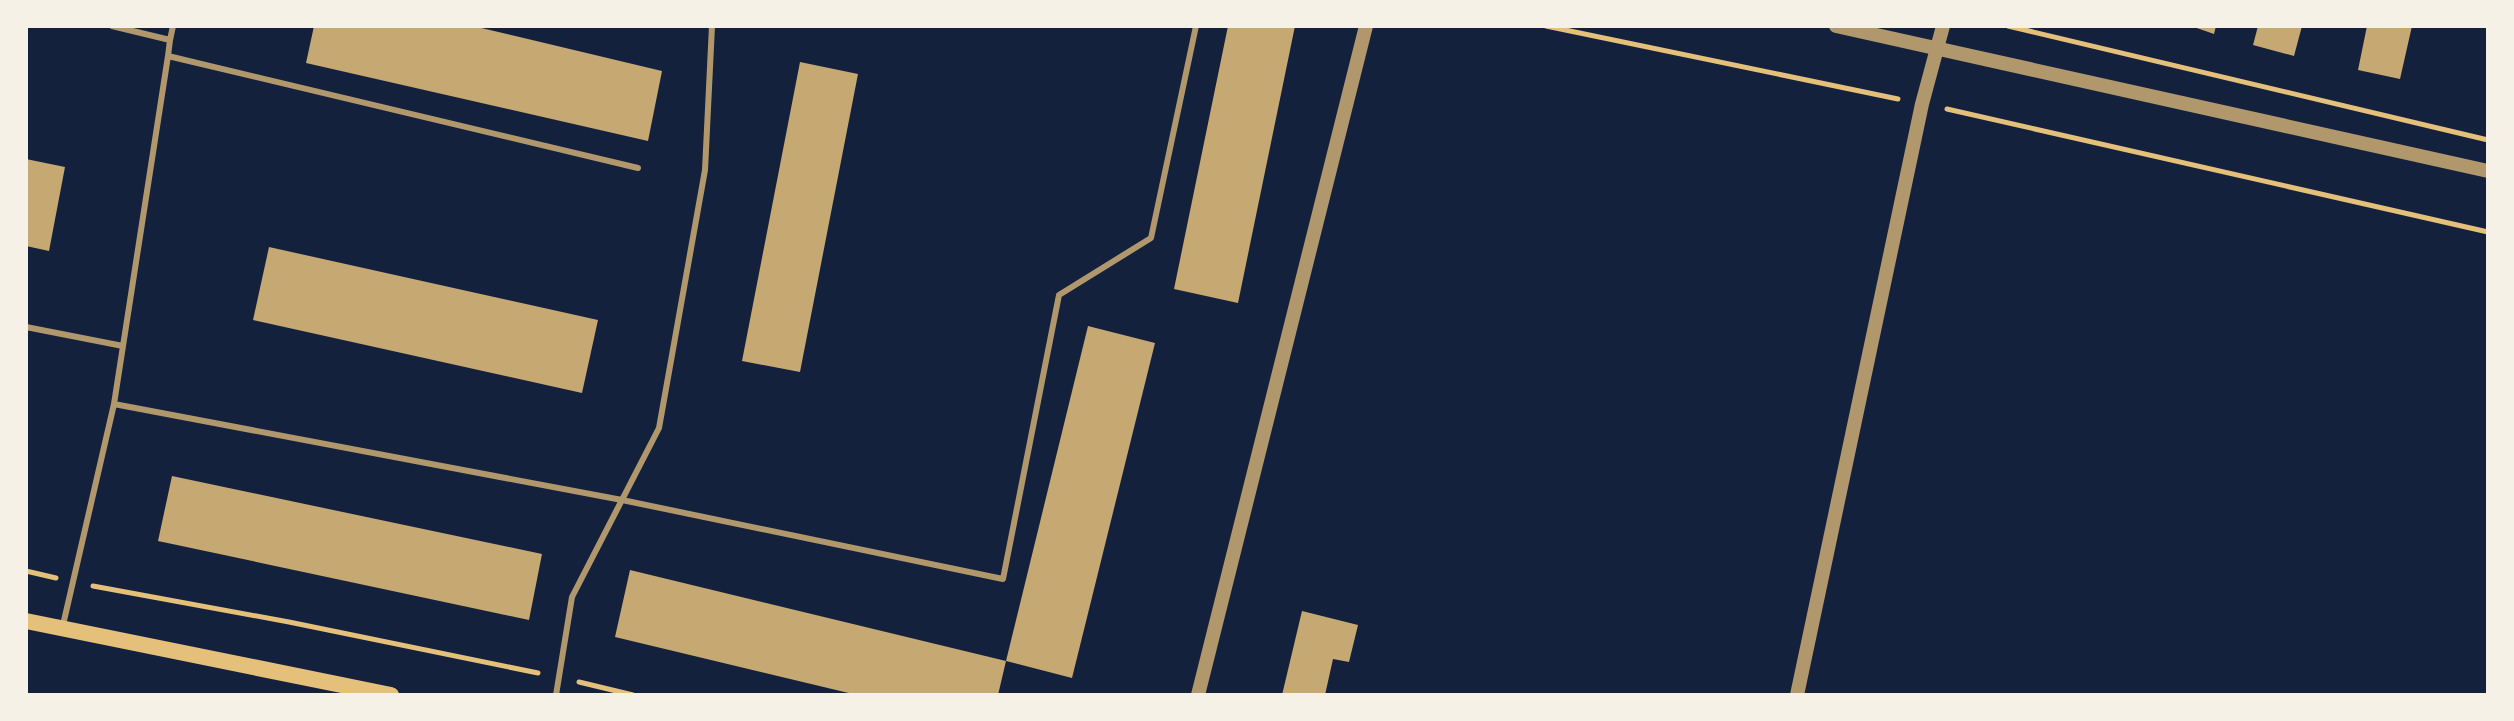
<svg xmlns="http://www.w3.org/2000/svg" width="2514" height="721" font-family="Overpass,sans-serif">
<style>
.building{fill:#c6a872}
.lines{fill:none;stroke-linecap:round;stroke-linejoin:round}
.path{stroke:#e5c07b;stroke-width:5}
.service{stroke:#b1986c;stroke-width:6}
.tertiary{stroke:#b1986c;stroke-width:14}
.secondary{stroke:#e5c07b;stroke-width:16}
</style>
<rect width="100%" height="100%" fill="#14213d"/>
<path class="building" d="M 314,26 L 473,26 L 662,71 L 648,141 L 306,63 Z
M 1228,26 L 1295,26 L 1238,303 L 1174,289 Z
M 2191,26 L 2216,26 L 2214,34 Z
M 2258,26 L 2302,26 L 2294,56 L 2253,45 Z
M 2367,26 L 2412,26 L 2400,79 L 2358,70 Z
M 800,62 L 858,74 L 800,372 L 742,361 Z
M 26,159 L 65,167 L 49,251 L 26,246 Z
M 269,247 L 598,320 L 582,393 L 253,320 Z
M 1088,326 L 1155,343 L 1072,678 L 1006,661 L 998,695 L 857,695 L 615,637 L 630,570 L 1006,661 Z
M 172,476 L 542,554 L 529,620 L 158,541 Z
M 1302,611 L 1358,625 L 1349,662 L 1333,659 L 1325,695 L 1282,695 Z"/>
<g class="lines">
<path class="path" d="M 1546,26 L 1898,99
M 2008,26 L 2488,140
M 1947,109 L 2488,232
M 26,571 L 56,578
M 93,586 L 289,622 L 538,673
M 579,682 L 633,695"/>
<path class="service" d="M 112,26 L 170,40 L 168,56 L 638,168
M 170,40 L 173,26
M 26,327 L 123,346
M 114,404 L 622,500 L 1003,579 L 1059,295 L 1151,238 L 1196,26
M 63,625 L 114,404 L 168,56
M 556,695 L 572,597 L 659,428 L 705,170 L 712,26"/>
<path class="tertiary" d="M 1836,26 L 2488,171
M 1198,695 L 1366,26
M 1797,695 L 1922,104 L 1943,26"/>
<path class="secondary" d="M 26,621 L 391,695"/>
</g>
<rect width="2514" height="721" fill="none" stroke="#f6f1e7" stroke-width="56"/>
</svg>
